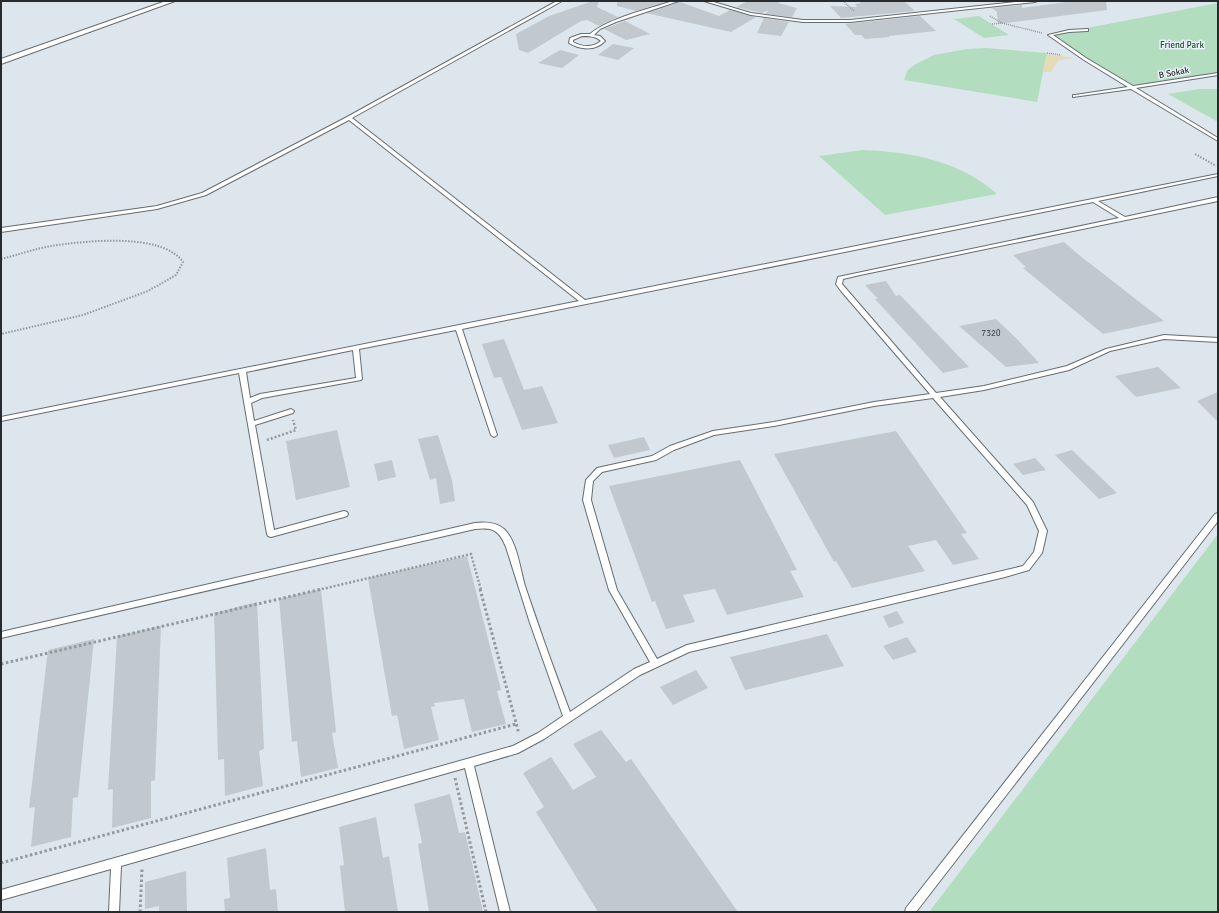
<svg xmlns="http://www.w3.org/2000/svg" width="1219" height="913" font-family="Signika,sans-serif">
<style>
.green{fill:#b2debf}
.sand{fill:#e5dbb6}
.building{fill:#c1c9cf}
.lines{fill:none;stroke-linecap:round;stroke-linejoin:round}
.service-casing{stroke:#656d72;stroke-width:2}
.minor-casing{stroke:#656d72;stroke-width:2}
.path-far3{stroke:#939a9e;stroke-width:1.5;stroke-dasharray:1 1;stroke-linecap:butt}
.path-far2{stroke:#939a9e;stroke-width:2;stroke-dasharray:1.5 1.5;stroke-linecap:butt}
.path-far1{stroke:#939a9e;stroke-width:2.5;stroke-dasharray:2 2;stroke-linecap:butt}
.path{stroke:#939a9e;stroke-width:3;stroke-dasharray:2.5 2.5;stroke-linecap:butt}
.service{fill:#fff;fill-rule:evenodd}
.minor{fill:#fff;fill-rule:evenodd}
.labels{text-anchor:middle;dominant-baseline:central;stroke-width:3;stroke-linejoin:round;paint-order:stroke}
.far-park-label{font-size:9px;fill:#1d4d30;stroke:#eaf3f9}
.far-street-label{font-size:9px;fill:#282b2d;stroke:#eaf3f9}
.number-label{font-size:9px;fill:#4e5256}
</style>
<rect width="100%" height="100%" fill="#dde6ec"/>
<path class="green" d="M 1218,3 L 1218,74 L 1133,88 L 1050,35 Z
M 979,16 L 1009,35 L 984,38 L 954,19 Z
M 986,48 L 1047,53 L 1037,102 L 904,80 L 907,71 L 914,65 L 934,55 L 967,49 Z
M 1199,89 L 1218,89 L 1218,122 L 1168,94 Z
M 863,150 C 912,152 960,161 997,194 L 885,215 L 819,156 Z
M 1218,534 L 1218,912 L 929,912 Z"/>
<path class="sand" d="M 1047,54 L 1074,58 L 1059,60 L 1051,72 L 1043,72 Z"/>
<path class="building" d="M 593,1 L 599,1 L 597,7 L 618,17 L 599,26 L 587,20 L 581,21 L 528,53 L 519,50 L 516,34 L 549,16 Z
M 617,1 L 668,1 L 636,11 L 617,6 Z
M 748,1 L 782,1 L 778,3 L 797,8 L 792,17 L 766,14 L 768,10 L 762,13 L 736,7 Z
M 859,1 L 904,1 L 915,11 L 841,18 L 830,6 L 857,7 L 855,4 L 861,3 Z
M 1106,1 L 1107,10 L 998,24 L 997,12 L 992,8 L 1022,5 L 1022,8 L 1066,2 Z
M 680,2 L 719,16 L 730,10 L 756,17 L 731,32 L 646,13 Z
M 920,16 L 936,31 L 889,36 L 890,37 L 865,39 L 861,35 L 855,35 L 845,24 Z
M 764,18 L 789,22 L 781,36 L 757,33 Z
M 625,21 L 650,34 L 626,40 L 604,29 Z
M 613,44 L 634,48 L 618,60 L 598,55 Z
M 560,50 L 579,55 L 562,68 L 538,63 Z
M 1064,242 L 1079,255 L 1164,321 L 1103,334 L 1023,268 L 1026,267 L 1013,255 Z
M 886,281 L 896,296 L 900,295 L 969,367 L 943,373 L 875,299 L 878,299 L 865,285 Z
M 996,319 L 1018,340 L 1039,363 L 1006,367 L 959,326 Z
M 504,339 L 524,390 L 542,386 L 558,423 L 522,430 L 501,377 L 494,378 L 482,344 Z
M 1158,367 L 1181,388 L 1136,397 L 1115,376 Z
M 1218,392 L 1218,422 L 1197,401 Z
M 337,430 L 350,487 L 296,500 L 286,441 Z
M 896,431 L 967,533 L 961,534 L 979,559 L 953,565 L 936,540 L 908,546 L 925,571 L 852,588 L 836,561 L 834,562 L 774,454 Z
M 438,435 L 452,480 L 455,501 L 440,504 L 436,478 L 430,480 L 418,439 Z
M 644,437 L 650,450 L 614,458 L 608,445 Z
M 1072,450 L 1117,493 L 1099,499 L 1055,455 Z
M 1035,458 L 1046,470 L 1023,475 L 1013,464 Z
M 392,460 L 396,477 L 378,481 L 374,464 Z
M 740,460 L 797,570 L 790,571 L 804,597 L 727,615 L 715,589 L 683,595 L 695,622 L 666,629 L 655,601 L 652,602 L 609,486 Z
M 467,556 L 501,690 L 497,691 L 506,724 L 472,732 L 464,699 L 434,703 L 435,706 L 431,707 L 439,740 L 404,749 L 397,715 L 392,716 L 368,578 Z
M 321,589 L 336,732 L 332,733 L 338,768 L 301,777 L 297,741 L 292,742 L 279,599 Z
M 257,602 L 264,749 L 259,751 L 263,786 L 225,796 L 224,759 L 218,760 L 214,613 Z
M 897,611 L 904,623 L 889,628 L 883,616 Z
M 161,626 L 155,780 L 151,781 L 151,818 L 112,828 L 113,789 L 108,790 L 117,636 Z
M 827,634 L 844,666 L 745,690 L 730,657 Z
M 907,637 L 917,652 L 893,660 L 883,646 Z
M 94,639 L 78,797 L 73,798 L 71,837 L 31,847 L 35,807 L 29,808 L 48,650 Z
M 696,670 L 708,688 L 673,705 L 660,687 Z
M 601,730 L 626,762 L 631,759 L 738,912 L 598,912 L 536,812 L 544,807 L 523,773 L 551,757 L 573,790 L 596,777 L 573,744 Z
M 450,794 L 459,833 L 465,832 L 483,912 L 429,912 L 418,844 L 422,843 L 414,804 Z
M 376,817 L 383,858 L 389,856 L 398,912 L 345,912 L 340,866 L 344,865 L 339,827 Z
M 266,848 L 270,890 L 276,889 L 278,912 L 225,912 L 224,899 L 230,898 L 227,858 Z
M 186,871 L 187,912 L 159,912 L 159,906 L 145,909 L 145,882 Z"/>
<g class="lines">
<g class="service-casing">
<path id="service" d="M 557,1 L 562,1 L 352,118 L 585,300 L 1218,174 L 1218,176 L 1098,201 L 1125,217 L 1218,197 L 1218,201 L 860,275 L 843,279 L 842,284 L 936,393 L 984,386 L 1067,366 L 1106,349 L 1164,335 L 1218,338 L 1218,342 L 1164,339 L 1110,351 L 1069,370 L 984,390 L 940,397 L 1033,502 L 1047,531 L 1042,553 L 1029,570 L 1005,577 L 689,652 L 640,675 L 544,739 L 518,753 L 474,766 L 510,912 L 500,912 L 465,768 L 121,866 L 119,912 L 109,912 L 111,869 L 1,900 L 1,890 L 513,746 L 538,733 L 563,716 L 530,623 L 506,547 C 499,530 493,527 475,529 L 1,638 L 1,632 L 475,523 C 485,522 496,522 504,529 C 517,541 520,569 525,586 C 539,628 554,670 570,712 L 634,669 L 650,662 L 609,590 L 583,500 L 586,480 L 597,468 L 652,456 L 670,446 L 713,431 L 774,422 L 874,402 L 930,394 L 841,291 L 836,284 L 838,277 L 1119,218 L 1093,202 L 462,329 L 497,435 L 494,437 L 491,435 L 456,330 L 359,349 L 362,379 L 361,380 L 262,398 L 251,403 L 254,421 L 291,409 L 294,411 L 293,413 L 255,425 L 274,530 L 344,511 L 347,512 L 348,514 L 347,516 L 344,517 L 271,537 L 268,536 L 267,534 L 239,373 L 1,421 L 1,417 L 579,301 L 349,120 L 206,195 L 157,209 L 1,232 L 1,228 L 157,206 L 202,193 L 347,117 ZM 353,350 L 356,378 L 260,394 L 250,398 L 246,372 ZM 933,398 L 1027,505 L 1039,531 L 1034,552 L 1023,566 L 687,645 L 657,659 L 617,590 L 591,500 L 593,481 L 602,472 L 656,460 L 674,450 L 714,435 L 774,426 L 874,406 Z
M 673,1 L 679,1 L 616,22 L 600,29 L 594,35 L 600,36 L 605,41 C 596,51 580,50 569,43 L 570,38 L 581,34 L 590,34 C 609,18 649,9 673,1 ZM 582,36 C 589,36 595,36 601,41 C 593,48 582,47 573,42 L 573,40 Z
M 704,1 L 710,1 L 751,13 L 803,20 L 850,20 L 1025,1 L 1037,1 L 1035,2 L 850,22 L 803,22 L 751,15 Z
M 1088,29 L 1088,31 L 1087,31 L 1069,32 L 1053,35 L 1086,58 L 1133,86 L 1218,73 L 1218,75 L 1136,88 L 1218,138 L 1218,141 L 1131,89 L 1073,97 L 1073,95 L 1075,95 L 1128,87 L 1084,60 L 1048,35 L 1069,30 Z
M 1218,513 L 1218,521 L 916,912 L 905,912 L 906,908 L 1215,514 Z"/>
</g>
<g class="minor-casing">
<path id="minor" d="M 166,1 L 175,1 L 1,64 L 1,59 Z"/>
</g>
<path class="path-far3" d="M 843,1 L 854,11
M 990,16 L 1002,23 L 1042,33
M 992,24 L 1002,23
M 1047,53 L 1061,55"/>
<path class="path-far2" d="M 1195,154 L 1216,166
M 1,259 C 18,255 34,249 51,246 C 84,241 162,232 183,262 L 176,275 L 148,291 L 83,315 L 1,334"/>
<path class="path-far1" d="M 267,440 L 296,430 L 293,420
M 318,590 L 471,554 L 481,590"/>
<path class="path" d="M 480,589 L 519,734
M 1,664 L 322,589
M 455,778 L 486,912
M 1,863 L 516,724
M 140,912 L 142,869"/>
<use href="#service" class="service"/>
<use href="#minor" class="minor"/>
</g>
<g class="labels">
<g class="far-park-label">
<text x="1182" y="45">Friend Park</text>
</g>
<g class="far-street-label">
<text transform="translate(1174 73) rotate(-10)">B Sokak</text>
</g>
<g class="number-label">
<text x="991" y="333">7320</text>
</g>
</g>
<rect width="1219" height="913" fill="none" stroke="#282b2d" stroke-width="4"/>
</svg>
